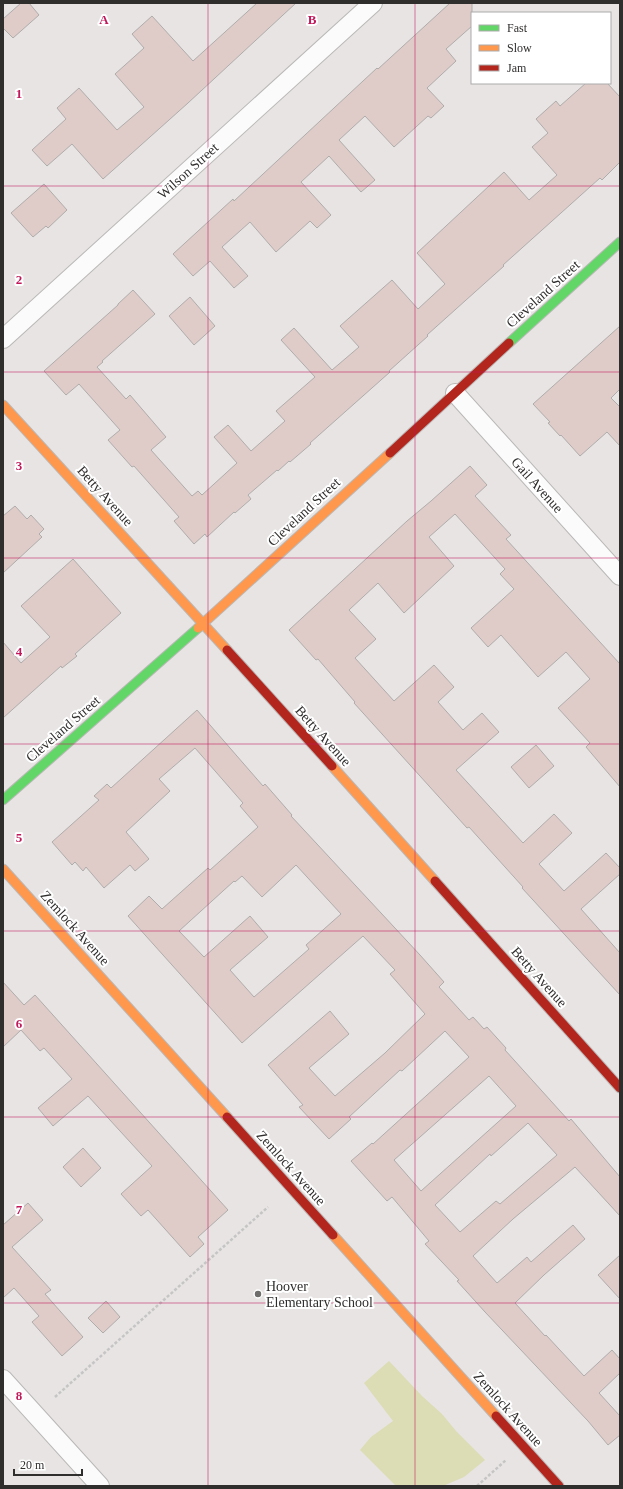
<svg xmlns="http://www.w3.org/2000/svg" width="623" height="1489" font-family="'Times New Roman',serif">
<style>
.green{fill:#dcddb4}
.building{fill:#dfcbc8;stroke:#afadac;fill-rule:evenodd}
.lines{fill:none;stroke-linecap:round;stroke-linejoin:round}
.street-casing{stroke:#bab8b7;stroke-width:20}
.fast-casing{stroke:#bab8b7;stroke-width:11}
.slow-casing{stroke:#bab8b7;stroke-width:11}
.jam-casing{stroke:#bab8b7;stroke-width:11}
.path{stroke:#c6c5c5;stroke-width:2.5;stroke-dasharray:3 2;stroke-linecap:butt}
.street{stroke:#fbfbfb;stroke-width:18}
.fast{stroke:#63d668;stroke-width:9}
.slow{stroke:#ff974d;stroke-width:9}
.jam{stroke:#b3261e;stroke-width:9}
.grid{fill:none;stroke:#c2185b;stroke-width:1;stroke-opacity:0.55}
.poi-dot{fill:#706e6d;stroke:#fff;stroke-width:1.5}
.labels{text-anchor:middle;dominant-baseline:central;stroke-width:4;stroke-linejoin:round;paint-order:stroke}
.street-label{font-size:14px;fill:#302e2d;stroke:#fff}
.poi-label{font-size:14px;fill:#302e2d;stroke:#fff;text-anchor:start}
.grid-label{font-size:13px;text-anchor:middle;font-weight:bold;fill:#c2185b;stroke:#fff;stroke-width:4;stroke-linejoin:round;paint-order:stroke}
</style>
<rect width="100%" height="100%" fill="#e7e4e3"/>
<path class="green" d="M 389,1361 L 422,1396 L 442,1414 L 456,1431 L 485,1460 L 464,1477 L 443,1486 L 396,1486 L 360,1450 L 371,1437 L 393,1421 L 364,1383 Z"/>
<path class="building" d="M 21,3 L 29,3 L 39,15 L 13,38 L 3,28 L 3,19 Z
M 257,3 L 296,3 L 188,103 L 103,179 L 72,144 L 47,166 L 32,150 L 66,119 L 57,108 L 79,88 L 117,130 L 144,107 L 115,74 L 144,48 L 132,34 L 152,16 L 193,61 Z
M 450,3 L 472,3 L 472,26 L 446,49 L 456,61 L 427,88 L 444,106 L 431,118 L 428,116 L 394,147 L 365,116 L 339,140 L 375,180 L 361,192 L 329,156 L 301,182 L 331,215 L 317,228 L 310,221 L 276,252 L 250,222 L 222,247 L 248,276 L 234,288 L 210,261 L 193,276 L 173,254 L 233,199 L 234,201 L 377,68 L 378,69 Z
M 586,83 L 607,83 L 620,97 L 620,162 L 602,180 L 600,178 L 503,265 L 504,266 L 427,335 L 428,336 L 389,371 L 390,372 L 310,443 L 311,444 L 290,462 L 289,461 L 278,471 L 277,470 L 248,495 L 251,499 L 235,513 L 234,512 L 207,537 L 205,534 L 194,544 L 174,521 L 179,517 L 134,466 L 132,467 L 108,440 L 120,430 L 79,384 L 66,395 L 44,371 L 118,305 L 118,304 L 133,290 L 155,314 L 102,361 L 103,362 L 97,367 L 126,399 L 130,395 L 166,437 L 151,450 L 192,496 L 198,491 L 202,495 L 237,463 L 214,437 L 228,425 L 251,451 L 285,421 L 276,411 L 315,377 L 281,340 L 294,328 L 332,370 L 359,347 L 340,326 L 392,280 L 418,309 L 445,284 L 417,253 L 504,172 L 529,200 L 557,175 L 532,147 L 548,133 L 536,119 L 556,101 L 560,106 Z
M 44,184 L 67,210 L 48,228 L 46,226 L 33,237 L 11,213 Z
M 190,297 L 215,326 L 194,345 L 169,316 Z
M 620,326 L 620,389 L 611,398 L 620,407 L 620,446 L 607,432 L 580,456 L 561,435 L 560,436 L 548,423 L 550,422 L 533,404 Z
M 470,466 L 487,485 L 475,496 L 511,535 L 506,539 L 620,664 L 620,787 L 586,747 L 590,743 L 558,708 L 590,679 L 566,652 L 538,677 L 501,635 L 488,647 L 471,628 L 514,589 L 500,574 L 505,569 L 455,514 L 429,537 L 454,566 L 404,613 L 378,583 L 349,610 L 376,639 L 355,658 L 394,701 L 434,665 L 454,687 L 438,702 L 463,730 L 482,713 L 499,732 L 456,770 L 523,843 L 554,814 L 572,833 L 539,864 L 564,891 L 606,853 L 620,868 L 620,874 L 581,909 L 620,953 L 620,995 L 522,888 L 523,887 L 469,827 L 467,828 L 354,703 L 355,702 L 318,659 L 316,660 L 289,630 L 407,521 L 431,501 Z
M 15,506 L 27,519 L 31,515 L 44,529 L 39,534 L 42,537 L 3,573 L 3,516 Z
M 73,559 L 121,613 L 75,654 L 77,656 L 62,668 L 61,666 L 3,718 L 3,642 L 21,663 L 50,637 L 21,606 Z
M 197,710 L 263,786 L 265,784 L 292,815 L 291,816 L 420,955 L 444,982 L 439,987 L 469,1020 L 473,1017 L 484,1029 L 487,1027 L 506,1048 L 505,1050 L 569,1121 L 571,1119 L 620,1177 L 620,1216 L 575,1167 L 513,1219 L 473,1256 L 497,1283 L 527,1257 L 531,1262 L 573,1225 L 585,1239 L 544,1275 L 515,1303 L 545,1336 L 546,1335 L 584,1376 L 612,1350 L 620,1359 L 620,1373 L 599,1393 L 620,1416 L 620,1435 L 608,1445 L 588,1421 L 485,1312 L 457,1281 L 459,1280 L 425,1244 L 429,1241 L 392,1197 L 387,1201 L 351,1161 L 372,1143 L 373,1144 L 469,1057 L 445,1031 L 402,1071 L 400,1070 L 349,1117 L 351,1119 L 329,1139 L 299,1107 L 303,1105 L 268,1065 L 330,1011 L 349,1034 L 309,1068 L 335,1096 L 385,1053 L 425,1014 L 390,974 L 395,970 L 363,936 L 242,1043 L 128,916 L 149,896 L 162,909 L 208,868 L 210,870 L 258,827 L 240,806 L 243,803 L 195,748 L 159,779 L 170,791 L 126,832 L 149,859 L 135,871 L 130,865 L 104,888 L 86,867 L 83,871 L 75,862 L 72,865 L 52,842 L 99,800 L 94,796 L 107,784 L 111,788 ZM 296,865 L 341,914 L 306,945 L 309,949 L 254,997 L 230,970 L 268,937 L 250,916 L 204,957 L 179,931 L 234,881 L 235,882 L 242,876 L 262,897 ZM 489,1076 L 516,1106 L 421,1191 L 394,1160 ZM 528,1123 L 557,1155 L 500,1204 L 496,1201 L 460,1232 L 435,1205 L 490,1154 L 491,1156 Z
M 536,745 L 554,766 L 529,788 L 511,767 Z
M 3,982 L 24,1005 L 35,995 L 228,1210 L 198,1237 L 204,1244 L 190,1257 L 148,1210 L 141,1216 L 121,1194 L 152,1166 L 88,1096 L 53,1126 L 38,1108 L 72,1079 L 44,1048 L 40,1051 L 21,1030 L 3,1047 Z
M 83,1148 L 101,1168 L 81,1187 L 63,1167 Z
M 28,1203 L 43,1220 L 12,1247 L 51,1290 L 45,1294 L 83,1337 L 62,1356 L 32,1322 L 39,1316 L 14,1288 L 3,1298 L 3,1225 Z
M 620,1255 L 620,1299 L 598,1275 Z
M 106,1301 L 120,1317 L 103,1333 L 88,1318 Z"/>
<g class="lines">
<g class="street-casing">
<path id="street" d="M 3,339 L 373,3
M 455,393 L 620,576
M 3,1379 L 100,1486"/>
</g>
<g class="fast-casing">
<path id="fast" d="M 509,343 L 620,242
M 3,800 L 198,628"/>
</g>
<g class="slow-casing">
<path id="slow" d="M 3,405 L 227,650
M 198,628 L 390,453
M 332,766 L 435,881
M 3,869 L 227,1117
M 333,1235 L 496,1416"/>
</g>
<g class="jam-casing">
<path id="jam" d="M 390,453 L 509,343
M 227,650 L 332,766
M 435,881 L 620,1088
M 227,1117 L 333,1235
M 496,1416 L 559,1486"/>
</g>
<path class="path" d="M 55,1397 L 268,1207
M 477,1486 L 506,1460"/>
<use href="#street" class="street"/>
<use href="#fast" class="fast"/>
<use href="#slow" class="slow"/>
<use href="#jam" class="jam"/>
</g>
<path class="grid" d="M 208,3 L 208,1486M 415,3 L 415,1486M 3,186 L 620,186M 3,372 L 620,372M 3,558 L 620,558M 3,744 L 620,744M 3,931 L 620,931M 3,1117 L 620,1117M 3,1303 L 620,1303"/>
<circle class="poi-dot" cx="258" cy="1294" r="4"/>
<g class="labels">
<g class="street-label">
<text transform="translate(188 171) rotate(-42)">Wilson Street</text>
<text transform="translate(543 294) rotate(-42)">Cleveland Street</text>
<text transform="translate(537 485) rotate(48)">Gail Avenue</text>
<text transform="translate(105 496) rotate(48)">Betty Avenue</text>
<text transform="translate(304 512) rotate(-43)">Cleveland Street</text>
<text transform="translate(63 729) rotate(-41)">Cleveland Street</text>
<text transform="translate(323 736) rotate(48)">Betty Avenue</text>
<text transform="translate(75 928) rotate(48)">Zemlock Avenue</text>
<text transform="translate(539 977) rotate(48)">Betty Avenue</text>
<text transform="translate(291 1168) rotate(48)">Zemlock Avenue</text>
<text transform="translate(508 1409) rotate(48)">Zemlock Avenue</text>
</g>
<g class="poi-label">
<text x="266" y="1286">Hoover<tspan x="266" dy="16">Elementary School</tspan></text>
</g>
</g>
<g class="grid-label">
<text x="104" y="24">A</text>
<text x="312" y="24">B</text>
<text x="19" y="98">1</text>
<text x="19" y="284">2</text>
<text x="19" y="470">3</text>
<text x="19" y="656">4</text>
<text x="19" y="842">5</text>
<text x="19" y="1028">6</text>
<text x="19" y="1214">7</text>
<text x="19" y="1400">8</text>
</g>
<rect width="623" height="1489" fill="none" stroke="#302e2d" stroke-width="8"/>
<rect x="471" y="12" width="140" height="72" fill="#ffffff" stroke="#acabab"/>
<rect x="479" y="25" width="20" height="6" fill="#63d668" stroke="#acabab"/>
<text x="507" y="32" font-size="12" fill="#302e2d">Fast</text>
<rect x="479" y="45" width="20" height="6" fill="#ff974d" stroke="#acabab"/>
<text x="507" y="52" font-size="12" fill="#302e2d">Slow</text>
<rect x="479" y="65" width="20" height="6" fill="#b3261e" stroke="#acabab"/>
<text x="507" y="72" font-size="12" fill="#302e2d">Jam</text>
<path d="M14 1469v6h68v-6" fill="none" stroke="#302e2d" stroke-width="2"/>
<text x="20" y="1469" font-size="12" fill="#302e2d" stroke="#ffffff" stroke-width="3" paint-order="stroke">20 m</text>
</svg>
